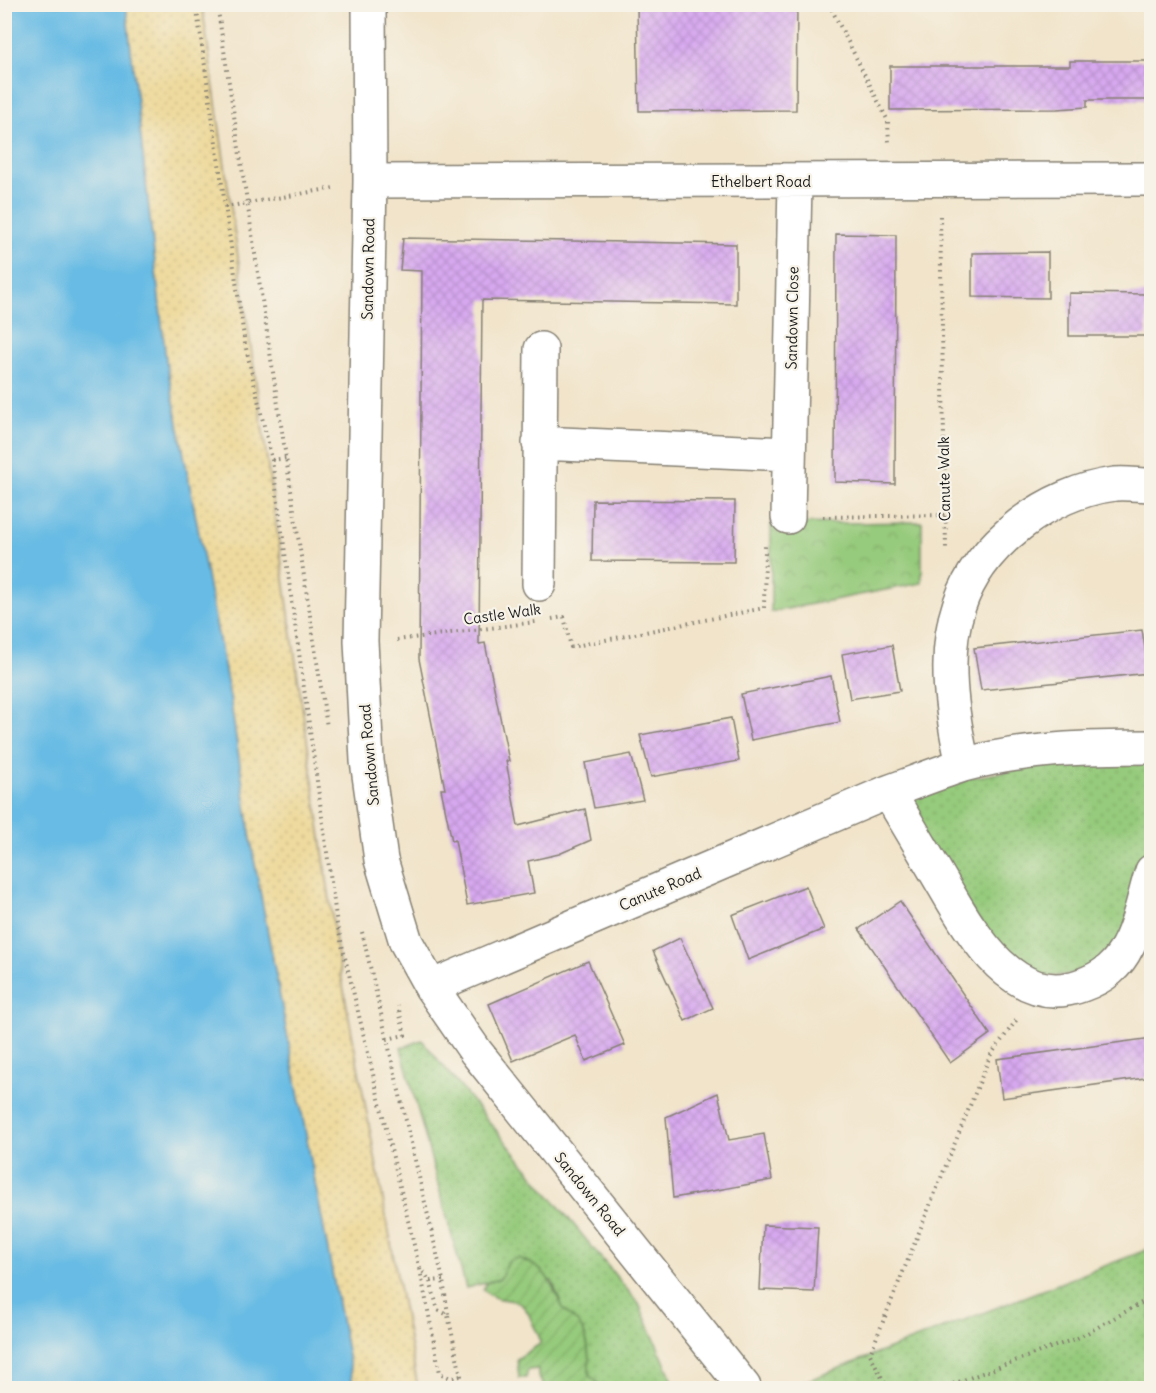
<svg xmlns="http://www.w3.org/2000/svg" width="1156" height="1393" font-family="Delius,sans-serif">
<style>
.grass{fill:url(#grass-dots);stroke:#59734c;stroke-width:1.5}
.sand{fill:url(#sand-dots);stroke:#857b5d;stroke-width:1.5}
.park{fill:url(#park-crowns);stroke:#59734c;stroke-width:1.5}
.garden{fill:url(#garden-furrows);stroke:#59734c;stroke-width:1.5}
.water{fill:#68bbe4;stroke:#426c80;stroke-width:1.5}
.building{fill:url(#building-cross-hatch)}
.lines{fill:none;stroke-linecap:round;stroke-linejoin:round}
.minor-casing{stroke:#868073;stroke-width:36}
.path{stroke:#868073;stroke-width:4;stroke-dasharray:1.5 4.5;stroke-linecap:butt}
.minor{stroke:#fff;stroke-width:33}
.labels{text-anchor:middle;dominant-baseline:central;stroke-width:4.5;stroke-linejoin:round;paint-order:stroke}
.street-label{font-size:15px;fill:#1c1c1c;stroke:#f7f3e8}
</style>
<defs>
<pattern id="grass-dots" width="8" height="8" patternUnits="userSpaceOnUse" patternTransform="scale(1.5)"><rect width="8" height="8" fill="#96ca7b"/><path d="M2 2h.1M6 6h.1" fill="none" stroke="#81ad6a" stroke-width="1.8" stroke-linecap="round"/></pattern>
<pattern id="sand-dots" width="8" height="8" patternUnits="userSpaceOnUse" patternTransform="scale(1.5)"><rect width="8" height="8" fill="#eeda9e"/><path d="M2 2h.1M6 6h.1" fill="none" stroke="#ccba88" stroke-width="1.8" stroke-linecap="round"/></pattern>
<pattern id="park-crowns" width="20" height="18" patternUnits="userSpaceOnUse" patternTransform="scale(1.5)"><rect width="20" height="18" fill="#96ca7b"/><path d="M2 6a3 3 0 1 1 6 0M12 15a3 3 0 1 1 6 0" fill="none" stroke="#81ad6a"/></pattern>
<pattern id="garden-furrows" width="10" height="10" patternUnits="userSpaceOnUse" patternTransform="scale(1.5)"><rect width="10" height="10" fill="#96ca7b"/><path d="M-1 1l2-2M0 10L10 0M9 11l2-2" fill="none" stroke="#81ad6a"/></pattern>
<pattern id="building-cross-hatch" width="8" height="8" patternUnits="userSpaceOnUse" patternTransform="scale(1.5)"><rect width="8" height="8" fill="#d7a8ef"/><path d="M0 0l8 8M0 8l8-8" fill="none" stroke="#b890cc"/></pattern>
</defs>
<rect width="100%" height="100%" fill="#f7f3e8"/>
<filter id="ink" filterUnits="userSpaceOnUse"><feTurbulence type="fractalNoise" baseFrequency=".0167" numOctaves="2"/><feDisplacementMap in="SourceGraphic" scale="12" xChannelSelector="R" yChannelSelector="G"/><feConvolveMatrix kernelMatrix="1 2 1 2 8 2 1 2 1" color-interpolation-filters="sRGB"/></filter>
<filter id="wash" filterUnits="userSpaceOnUse"><feTurbulence type="fractalNoise" baseFrequency=".008" numOctaves="4" result="noise"/><feDisplacementMap in="SourceGraphic" scale="24" xChannelSelector="R" yChannelSelector="G"/><feGaussianBlur stdDeviation="1.35" result="paint"/><feColorMatrix in="noise" values="0 0 0 0 0 0 0 0 0 0 0 0 0 0 0 0 0 1.4 0 .05"/><feComposite in="paint" operator="in"/></filter>
<g filter="url(#wash)">
<rect width="100%" height="100%" fill="#f1e4ca"/>
<path class="grass" d="M 1151,747 L 1151,871 L 1115,967 L 1022,981 L 888,792 Z
M 422,1040 L 639,1304 L 676,1388 L 594,1388 L 552,1281 L 500,1279 L 466,1288 L 401,1048 Z
M 1151,1248 L 1151,1388 L 788,1388 Z"/>
<path class="sand" d="M 4,5 L 202,5 L 339,964 L 418,1388 L 243,1388 Z"/>
<path class="park" d="M 922,522 L 922,583 L 771,612 L 771,524 Z"/>
<path class="garden" d="M 518,1258 C 552,1271 548,1281 563,1308 C 567,1315 571,1316 576,1321 C 590,1335 589,1357 589,1375 L 603,1388 L 546,1388 L 538,1377 L 538,1369 L 528,1370 L 526,1378 L 519,1378 L 517,1359 L 540,1344 C 541,1335 535,1330 532,1322 C 520,1288 503,1309 483,1290 L 486,1283 L 500,1279 L 509,1261 Z"/>
<path class="water" d="M 5,4 L 126,5 L 166,360 L 230,697 L 254,859 L 354,1388 L 5,1388 Z"/>
<g id="blocks">
<path class="building" d="M 637,4 L 797,4 L 796,110 L 639,111 Z
M 1070,61 L 1152,61 L 1152,100 L 1087,100 L 1087,107 L 1057,109 L 890,110 L 890,66 L 1070,66 Z
M 836,234 L 896,235 L 895,484 L 835,482 Z
M 403,238 L 736,244 L 736,304 L 482,300 L 479,644 L 485,643 L 509,761 L 506,761 L 518,826 L 585,809 L 591,840 L 559,854 L 528,861 L 534,893 L 467,905 L 455,840 L 452,841 L 441,789 L 445,789 L 419,659 L 422,271 L 400,270 Z
M 1048,252 L 1048,298 L 972,297 L 972,253 Z
M 1069,293 L 1147,294 L 1147,336 L 1069,336 Z
M 593,500 L 735,501 L 734,562 L 592,561 Z
M 1142,630 L 1149,673 L 981,690 L 974,648 Z
M 892,645 L 900,691 L 850,699 L 842,654 Z
M 831,676 L 840,722 L 751,740 L 741,694 Z
M 731,718 L 739,761 L 651,777 L 640,735 Z
M 631,754 L 643,800 L 594,808 L 585,763 Z
M 806,886 L 824,929 L 748,960 L 732,915 Z
M 900,901 L 990,1034 L 950,1063 L 859,929 Z
M 680,938 L 713,1008 L 685,1021 L 653,951 Z
M 588,961 L 625,1045 L 586,1061 L 575,1035 L 513,1061 L 489,1004 Z
M 1152,1038 L 1152,1077 L 1002,1098 L 997,1059 Z
M 718,1093 L 729,1140 L 764,1134 L 772,1180 L 673,1198 L 666,1117 Z
M 763,1225 L 818,1227 L 814,1292 L 760,1290 Z"/>
</g>
</g>
<g filter="url(#ink)">
<use href="#blocks" fill-opacity="0" stroke="#868073" stroke-width="1.5"/>
<g class="lines">
<g class="minor-casing">
<path id="minor" d="M 369,4 L 370,181 L 361,641 L 367,761 L 381,860 L 406,942 L 431,987 L 476,1052 L 744,1387
M 370,181 L 1152,179
M 539,443 L 789,454
M 788,517 L 795,182
M 539,584 L 541,349
M 963,765 C 952,715 942,656 959,606 C 980,543 1049,492 1115,484 C 1127,483 1140,485 1152,485
M 888,792 C 905,819 921,847 937,874 C 966,923 1010,1012 1082,985 C 1104,977 1118,966 1128,945 C 1140,923 1144,895 1152,871
M 431,987 L 888,792 C 913,783 938,773 963,765 C 1025,748 1088,747 1152,747"/>
</g>
<path class="path" d="M 196,4 L 245,344 L 272,460 L 337,924 L 419,1266 L 430,1281 L 438,1310 L 448,1315 L 461,1376 L 460,1388
M 217,4 L 327,727
M 829,4 L 888,121 L 889,145
M 225,207 L 334,188
M 940,216 L 946,550
M 272,460 L 287,458
M 823,517 L 945,515
M 552,619 L 564,617 L 571,647 L 764,608 L 765,546
M 397,640 L 536,622
M 362,932 L 443,1280 L 448,1314
M 387,1039 L 405,1035 L 398,1006
M 420,1269 L 440,1373 L 450,1378 L 461,1376
M 430,1281 L 443,1280
M 887,1388 L 870,1354 L 990,1056 L 1018,1018
M 942,1388 L 1080,1337 L 1152,1297"/>
<use href="#minor" class="minor"/>
</g>
</g>
<g class="labels">
<g class="street-label">
<text x="761" y="181">Ethelbert Road</text>
<text transform="translate(368 269) rotate(-89)">Sandown Road</text>
<text transform="translate(792 318) rotate(-89)">Sandown Close</text>
<text transform="translate(944 479) rotate(-91)">Canute Walk</text>
<text transform="translate(502 614) rotate(-8)">Castle Walk</text>
<text transform="translate(369 755) rotate(-95)">Sandown Road</text>
<text transform="translate(660 889) rotate(-23)">Canute Road</text>
<text transform="translate(590 1194) rotate(51)">Sandown Road</text>
</g>
</g>
<rect width="1156" height="1393" fill="none" stroke="#f7f3e8" stroke-width="24"/>
</svg>
